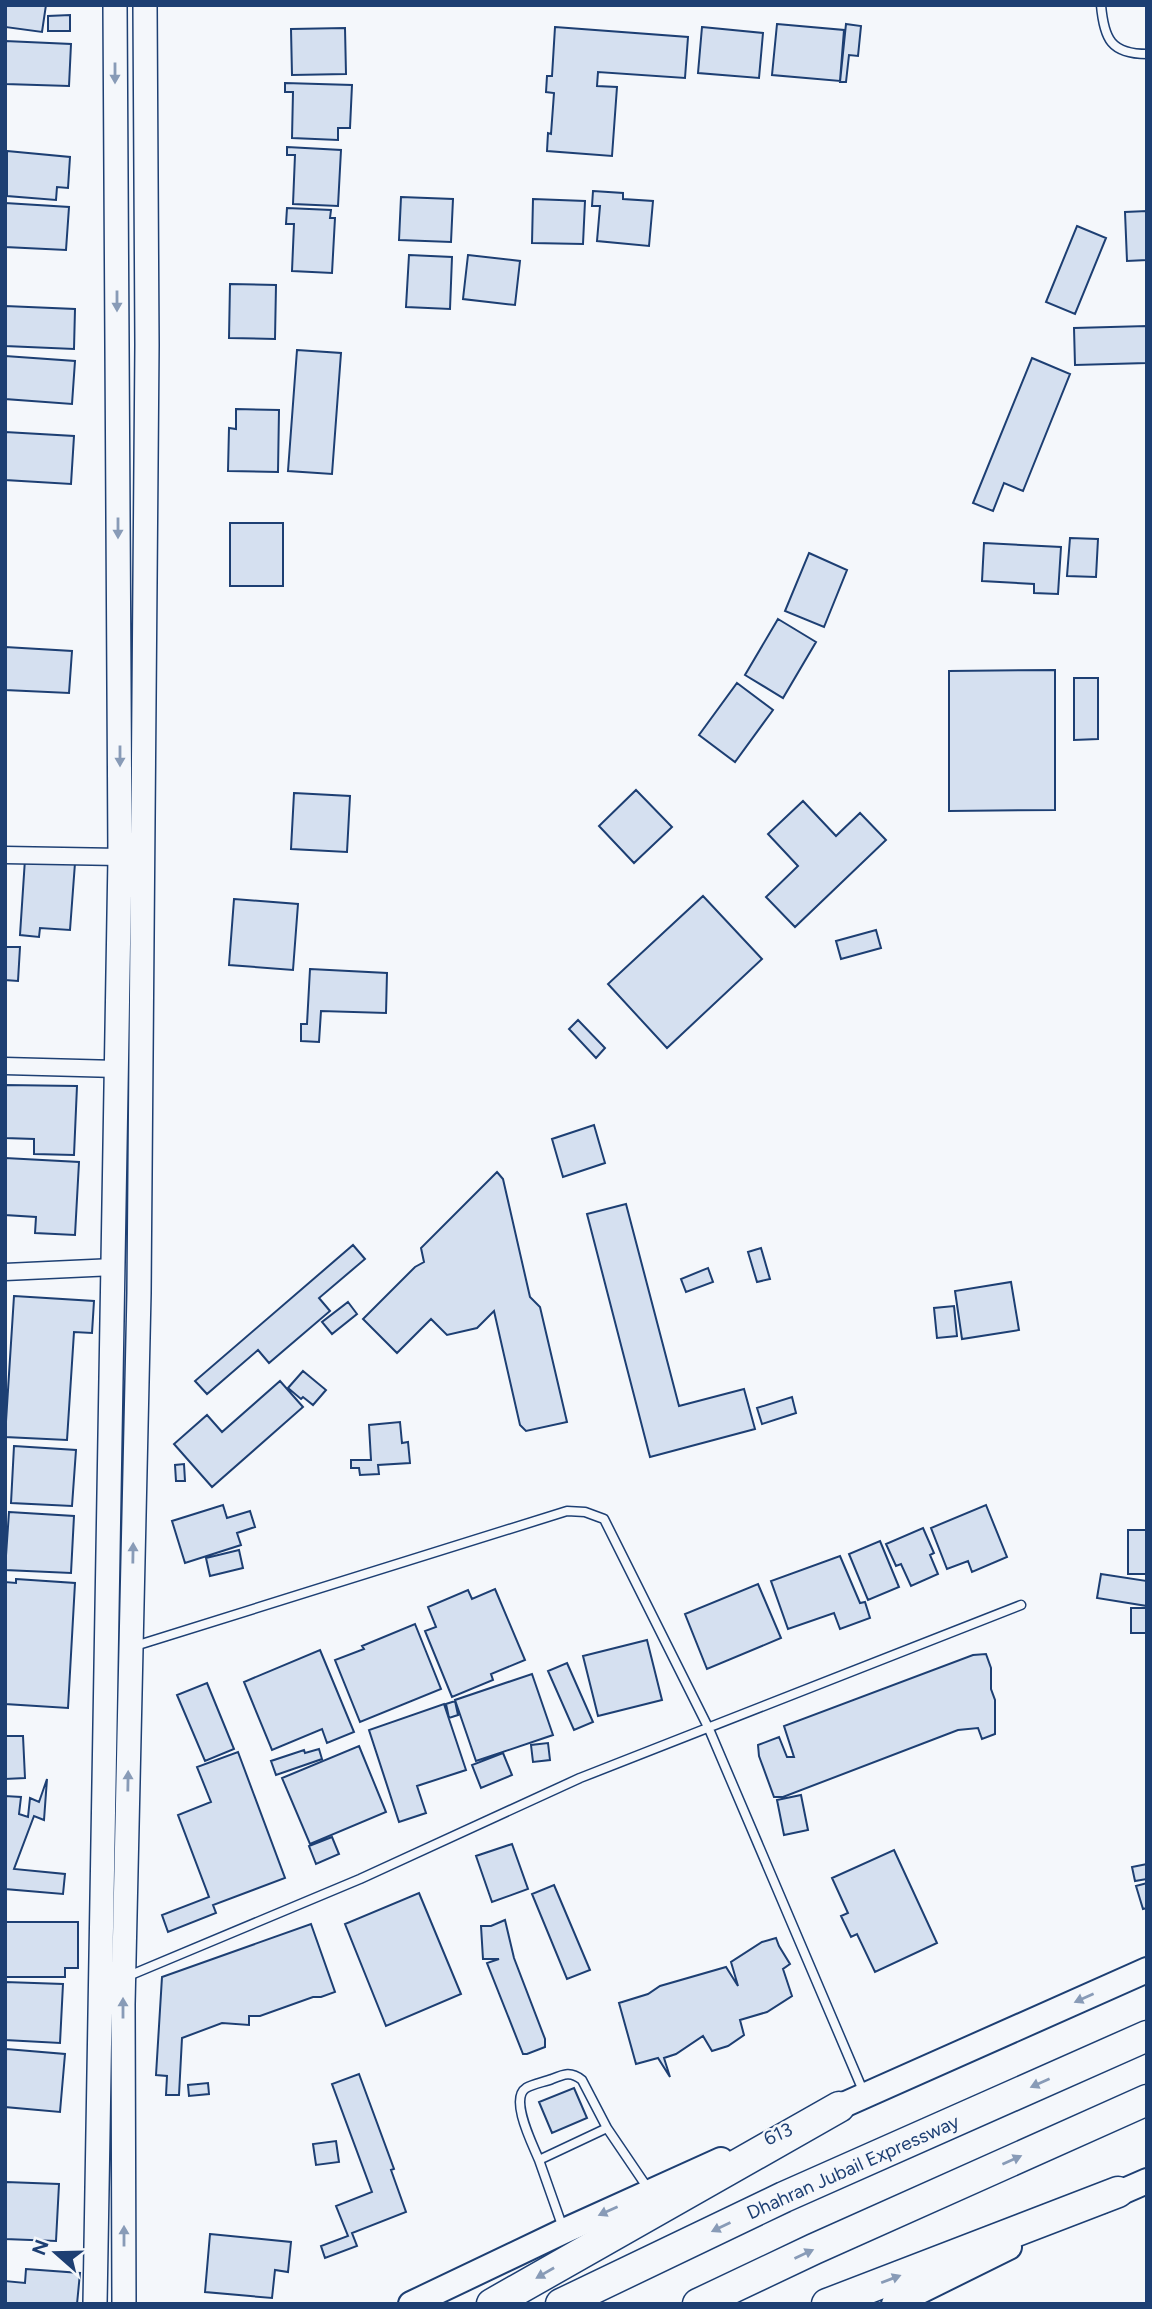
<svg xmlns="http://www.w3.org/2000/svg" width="1152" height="2309" font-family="Figtree,sans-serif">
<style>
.building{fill:#d5e0f0;stroke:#1d3f73;stroke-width:2}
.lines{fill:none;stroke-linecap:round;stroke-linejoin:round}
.lane-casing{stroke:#1d3f73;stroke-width:11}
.street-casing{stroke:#1d3f73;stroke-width:19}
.secondary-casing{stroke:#1d3f73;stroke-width:26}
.primary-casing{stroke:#1d3f73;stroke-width:28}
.highway-casing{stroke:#1d3f73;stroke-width:33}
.lane{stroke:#f4f7fb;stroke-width:8}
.street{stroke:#f4f7fb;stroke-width:16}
.secondary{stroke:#f4f7fb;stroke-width:23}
.primary{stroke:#f4f7fb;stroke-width:24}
.highway{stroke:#f4f7fb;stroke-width:30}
.oneway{fill:#889bb7}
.labels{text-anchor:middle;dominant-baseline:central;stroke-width:5;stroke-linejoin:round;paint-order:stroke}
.street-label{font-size:19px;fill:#1d3f73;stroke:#f4f7fb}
</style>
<rect width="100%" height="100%" fill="#f4f7fb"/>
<path class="building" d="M 5,5 L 46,5 L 42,32 L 5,27 Z
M 70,15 L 70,31 L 48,31 L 48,16 Z
M 777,24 L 844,30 L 840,81 L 772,75 Z
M 846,24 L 861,26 L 858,56 L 849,55 L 846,82 L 840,82 Z
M 555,27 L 688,37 L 685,78 L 598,72 L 597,86 L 617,87 L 612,156 L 547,151 L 548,133 L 551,134 L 554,93 L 546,92 L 547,76 L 552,76 Z
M 702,27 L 763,33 L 759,78 L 698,73 Z
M 345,28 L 346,74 L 292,75 L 291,29 Z
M 5,41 L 71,44 L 69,86 L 5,84 Z
M 285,83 L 352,85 L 350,128 L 338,128 L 338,140 L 292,138 L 293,92 L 285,92 Z
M 287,147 L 341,150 L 338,206 L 293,204 L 295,155 L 287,155 Z
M 7,151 L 70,157 L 68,188 L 57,187 L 56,200 L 7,196 Z
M 593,191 L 623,193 L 623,199 L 653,201 L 649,246 L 597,241 L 600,206 L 592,206 Z
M 401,197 L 453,199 L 451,242 L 399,240 Z
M 533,199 L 585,201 L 583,244 L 532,243 Z
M 5,203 L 69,207 L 66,250 L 5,247 Z
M 287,208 L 331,210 L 330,218 L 335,218 L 332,273 L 292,271 L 294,224 L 286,224 Z
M 1147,211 L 1147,260 L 1127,261 L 1125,212 Z
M 1077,226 L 1106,238 L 1075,314 L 1046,302 Z
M 409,255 L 452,257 L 450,309 L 406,307 Z
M 468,255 L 520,261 L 515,305 L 463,299 Z
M 230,284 L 276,285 L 275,339 L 229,338 Z
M 5,306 L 75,309 L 74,349 L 5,346 Z
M 1147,326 L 1147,363 L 1075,365 L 1074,328 Z
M 297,350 L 341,353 L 332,474 L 288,471 Z
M 5,356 L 75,361 L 72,404 L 5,399 Z
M 1032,358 L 1070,374 L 1023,491 L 1004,483 L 993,511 L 973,503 Z
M 236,409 L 279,410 L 278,472 L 228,471 L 229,428 L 236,429 Z
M 5,432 L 74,436 L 71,484 L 5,480 Z
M 230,523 L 283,523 L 283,586 L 230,586 Z
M 1070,538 L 1098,539 L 1096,577 L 1067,576 Z
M 984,543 L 1061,547 L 1058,594 L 1034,593 L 1034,584 L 982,581 Z
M 809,553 L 847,570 L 824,627 L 785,611 Z
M 778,619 L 816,642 L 783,698 L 745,675 Z
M 5,647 L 72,651 L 69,693 L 5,690 Z
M 1055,670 L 1055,810 L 949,811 L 949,671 Z
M 1074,678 L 1098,678 L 1098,739 L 1074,740 Z
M 737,683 L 773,710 L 735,762 L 699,735 Z
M 636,790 L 672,827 L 634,863 L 599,826 Z
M 294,793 L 350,796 L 347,852 L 291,849 Z
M 803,801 L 836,836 L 860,813 L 886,840 L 795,927 L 766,897 L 798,866 L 768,834 Z
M 25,859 L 75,863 L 70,930 L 40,928 L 39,937 L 20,935 Z
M 703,896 L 762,959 L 667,1048 L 608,984 Z
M 234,899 L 298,904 L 293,970 L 229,965 Z
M 876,930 L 881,948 L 841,959 L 836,941 Z
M 5,947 L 20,947 L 18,981 L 5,980 Z
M 310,969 L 387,973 L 386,1013 L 321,1011 L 319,1042 L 301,1041 L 301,1024 L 307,1024 Z
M 578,1020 L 605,1048 L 596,1058 L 569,1029 Z
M 5,1085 L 77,1086 L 74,1155 L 34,1154 L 34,1139 L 5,1138 Z
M 594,1125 L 605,1163 L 563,1177 L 552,1139 Z
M 5,1158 L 79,1162 L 75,1235 L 35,1233 L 36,1217 L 5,1215 Z
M 497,1172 L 503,1179 L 530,1297 L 540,1307 L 567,1422 L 526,1431 L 520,1425 L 494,1311 L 477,1328 L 447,1335 L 431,1319 L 397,1353 L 363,1319 L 415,1267 L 424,1262 L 421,1248 Z
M 626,1204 L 679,1406 L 744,1389 L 755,1429 L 650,1457 L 587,1214 Z
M 353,1245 L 365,1259 L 319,1298 L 330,1311 L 269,1363 L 258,1350 L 207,1394 L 195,1381 Z
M 761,1248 L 770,1279 L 757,1282 L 748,1252 Z
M 708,1268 L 713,1282 L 686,1292 L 681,1279 Z
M 1011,1282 L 1019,1330 L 962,1339 L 955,1291 Z
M 14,1296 L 94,1301 L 92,1333 L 74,1332 L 67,1440 L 5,1437 Z
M 348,1302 L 357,1314 L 332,1334 L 322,1322 Z
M 954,1306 L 957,1336 L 937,1338 L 934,1308 Z
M 303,1371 L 326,1390 L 313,1405 L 303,1397 L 301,1399 L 288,1388 Z
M 280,1381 L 303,1407 L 212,1487 L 174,1444 L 207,1415 L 222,1432 Z
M 792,1397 L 796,1413 L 762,1424 L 757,1408 Z
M 400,1422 L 402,1443 L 408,1442 L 410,1463 L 378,1465 L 379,1474 L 360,1475 L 359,1468 L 351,1468 L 351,1460 L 371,1460 L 369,1425 Z
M 14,1446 L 76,1450 L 72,1506 L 11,1503 Z
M 184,1464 L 185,1481 L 176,1481 L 175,1465 Z
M 223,1505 L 227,1518 L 250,1511 L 255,1527 L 237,1533 L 241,1545 L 185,1563 L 172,1521 Z
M 986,1505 L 1007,1557 L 972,1572 L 968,1561 L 947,1569 L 931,1528 Z
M 9,1512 L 74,1516 L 71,1573 L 5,1570 Z
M 923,1528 L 934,1553 L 930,1555 L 938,1574 L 911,1586 L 901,1564 L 896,1566 L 886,1544 Z
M 1128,1530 L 1147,1530 L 1147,1574 L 1128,1574 Z
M 880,1541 L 899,1587 L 868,1600 L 849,1554 Z
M 239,1550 L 243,1568 L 210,1576 L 206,1558 Z
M 840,1556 L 860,1603 L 865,1602 L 870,1618 L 840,1629 L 834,1613 L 788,1629 L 771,1581 Z
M 1101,1574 L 1147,1581 L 1147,1606 L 1097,1598 Z
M 16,1579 L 75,1583 L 68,1708 L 5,1704 L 5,1582 L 16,1583 Z
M 758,1584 L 781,1638 L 707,1669 L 685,1614 Z
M 495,1589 L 525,1660 L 491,1674 L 493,1680 L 452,1697 L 425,1631 L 436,1627 L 428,1607 L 468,1590 L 472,1599 Z
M 1131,1608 L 1147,1608 L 1147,1633 L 1131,1633 Z
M 415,1624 L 441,1689 L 360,1722 L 335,1660 L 364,1649 L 362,1646 Z
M 647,1640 L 662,1700 L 598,1716 L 583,1656 Z
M 320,1650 L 354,1732 L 327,1743 L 322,1729 L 272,1750 L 244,1682 Z
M 986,1654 L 991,1668 L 991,1689 L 995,1700 L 995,1734 L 982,1739 L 978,1728 L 958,1730 L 783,1797 L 774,1797 L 759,1756 L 758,1745 L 779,1737 L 787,1757 L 794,1757 L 784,1726 L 973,1655 Z
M 567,1663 L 593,1722 L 574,1730 L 548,1671 Z
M 532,1674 L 553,1735 L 476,1761 L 455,1700 Z
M 207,1683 L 234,1749 L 205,1761 L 177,1695 Z
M 455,1701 L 458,1715 L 449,1718 L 446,1704 Z
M 444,1704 L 466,1770 L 417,1786 L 426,1813 L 399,1822 L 369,1730 Z
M 5,1736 L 23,1736 L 25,1778 L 5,1779 Z
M 548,1743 L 550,1760 L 533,1762 L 531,1745 Z
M 359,1746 L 386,1812 L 310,1844 L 282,1778 Z
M 319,1749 L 322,1759 L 276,1775 L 271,1761 L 304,1750 L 305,1753 Z
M 238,1752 L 285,1878 L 213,1905 L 216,1913 L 168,1932 L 162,1915 L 209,1897 L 178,1815 L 211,1802 L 197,1767 Z
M 503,1753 L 512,1775 L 481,1788 L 472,1765 Z
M 47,1779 L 44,1820 L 34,1816 L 14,1869 L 65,1874 L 63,1894 L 5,1889 L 5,1796 L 21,1797 L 19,1814 L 28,1817 L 30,1798 L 39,1802 Z
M 801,1795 L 808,1830 L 784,1835 L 777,1800 Z
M 332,1837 L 339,1854 L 316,1864 L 309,1846 Z
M 512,1844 L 528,1889 L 492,1902 L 476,1856 Z
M 894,1850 L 937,1943 L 875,1972 L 857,1934 L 851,1937 L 841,1916 L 848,1913 L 832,1878 Z
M 1147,1864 L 1147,1879 L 1135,1881 L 1132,1867 Z
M 1147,1883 L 1147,1908 L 1143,1909 L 1136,1886 Z
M 554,1885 L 590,1970 L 567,1979 L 532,1894 Z
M 419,1893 L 461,1994 L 386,2026 L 345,1924 Z
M 505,1920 L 514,1958 L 545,2039 L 545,2047 L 527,2054 L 523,2054 L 487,1963 L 499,1959 L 483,1959 L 481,1926 L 491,1926 Z
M 5,1922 L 78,1922 L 78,1968 L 65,1968 L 65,1977 L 5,1977 Z
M 311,1924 L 335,1992 L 321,1997 L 313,1997 L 260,2016 L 249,2016 L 249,2025 L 222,2023 L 182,2038 L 179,2095 L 166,2095 L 167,2076 L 156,2075 L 162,1977 Z
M 776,1938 L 779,1946 L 790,1964 L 783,1969 L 792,1996 L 767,2012 L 740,2020 L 744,2035 L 728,2046 L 712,2051 L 703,2036 L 676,2054 L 664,2058 L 670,2077 L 658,2058 L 636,2064 L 619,2003 L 648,1994 L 660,1986 L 726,1967 L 738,1986 L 731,1962 L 762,1942 Z
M 5,1982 L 63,1984 L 60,2043 L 5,2040 Z
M 6,2049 L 65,2054 L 60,2112 L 5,2107 Z
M 359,2074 L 394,2169 L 391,2170 L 406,2212 L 352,2233 L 357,2246 L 325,2258 L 321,2246 L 348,2236 L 336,2206 L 372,2192 L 332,2084 Z
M 208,2083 L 209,2094 L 189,2096 L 188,2085 Z
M 574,2088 L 587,2118 L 552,2133 L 539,2102 Z
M 336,2141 L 339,2162 L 316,2165 L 313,2144 Z
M 6,2182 L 59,2184 L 56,2241 L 5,2239 Z
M 210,2234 L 291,2242 L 288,2272 L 275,2270 L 272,2298 L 205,2292 Z
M 26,2269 L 80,2273 L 77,2304 L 5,2304 L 5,2281 L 25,2283 Z"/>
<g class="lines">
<g class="lane-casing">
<path id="lane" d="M 1101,5 C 1104,39 1111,54 1147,54
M 135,1646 L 567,1511 L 585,1512 L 604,1519 L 709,1729 L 864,2093
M 126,1977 L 360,1879 L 580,1778 L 1021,1605
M 539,2160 C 533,2145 509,2099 526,2088 C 533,2084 544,2082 552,2079 C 564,2074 571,2071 582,2080 L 607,2128
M 563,2228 L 539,2160 L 607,2128 L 649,2190"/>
</g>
<g class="street-casing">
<path id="street" d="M 5,855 L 120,857
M 5,1066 L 117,1069
M 5,1272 L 114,1267"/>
</g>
<g class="secondary-casing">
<path id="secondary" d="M 95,2304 L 120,857 L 115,5
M 124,2304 L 123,2004 L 139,1293 L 147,345 L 145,5"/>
</g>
<g class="primary-casing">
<path id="primary" d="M 821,2115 L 1147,1970
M 1101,2201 L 1147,2181
M 411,2304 L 564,2231 L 721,2160
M 894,2304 L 1009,2247"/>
</g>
<g class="highway-casing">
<path id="highway" d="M 492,2304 L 839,2107
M 561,2304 L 784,2197 L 1147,2036
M 698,2304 L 814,2249 L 1147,2100
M 827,2304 L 1118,2192"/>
</g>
<use href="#lane" class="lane"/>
<use href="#street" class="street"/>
<use href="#secondary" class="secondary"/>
<use href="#primary" class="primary"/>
<use href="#highway" class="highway"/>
</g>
<defs><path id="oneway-solid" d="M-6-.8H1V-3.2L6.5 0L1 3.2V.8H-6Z" transform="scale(1.75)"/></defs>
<g class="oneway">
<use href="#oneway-solid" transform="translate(115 73) rotate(90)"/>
<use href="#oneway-solid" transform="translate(117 301) rotate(90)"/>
<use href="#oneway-solid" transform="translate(118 528) rotate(90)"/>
<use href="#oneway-solid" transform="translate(120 756) rotate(90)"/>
<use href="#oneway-solid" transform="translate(133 1553) rotate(-89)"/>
<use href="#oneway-solid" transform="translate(128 1781) rotate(-89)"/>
<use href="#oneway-solid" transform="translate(1084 1998) rotate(156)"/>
<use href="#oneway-solid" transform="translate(123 2008) rotate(-90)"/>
<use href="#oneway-solid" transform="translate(1040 2083) rotate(156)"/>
<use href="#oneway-solid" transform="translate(1012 2160) rotate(-24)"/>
<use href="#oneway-solid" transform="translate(608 2211) rotate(156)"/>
<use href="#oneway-solid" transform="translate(721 2227) rotate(154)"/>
<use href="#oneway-solid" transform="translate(124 2236) rotate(-90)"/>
<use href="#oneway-solid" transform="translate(804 2254) rotate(-25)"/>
<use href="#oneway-solid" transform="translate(545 2273) rotate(150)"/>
<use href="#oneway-solid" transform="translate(891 2279) rotate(-21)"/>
</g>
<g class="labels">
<g class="street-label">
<text transform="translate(778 2134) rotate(-24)">613</text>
<text transform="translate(853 2167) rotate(-24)">Dhahran Jubail Expressway</text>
</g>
</g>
<rect width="1152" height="2309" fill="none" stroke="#1d3f73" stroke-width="14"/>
<g transform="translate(56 2253) rotate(290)" stroke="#f4f7fb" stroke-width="5" paint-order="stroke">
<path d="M0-5L12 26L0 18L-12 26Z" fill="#1d3f73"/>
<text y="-10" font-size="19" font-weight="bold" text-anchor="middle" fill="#1d3f73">N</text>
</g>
</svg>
